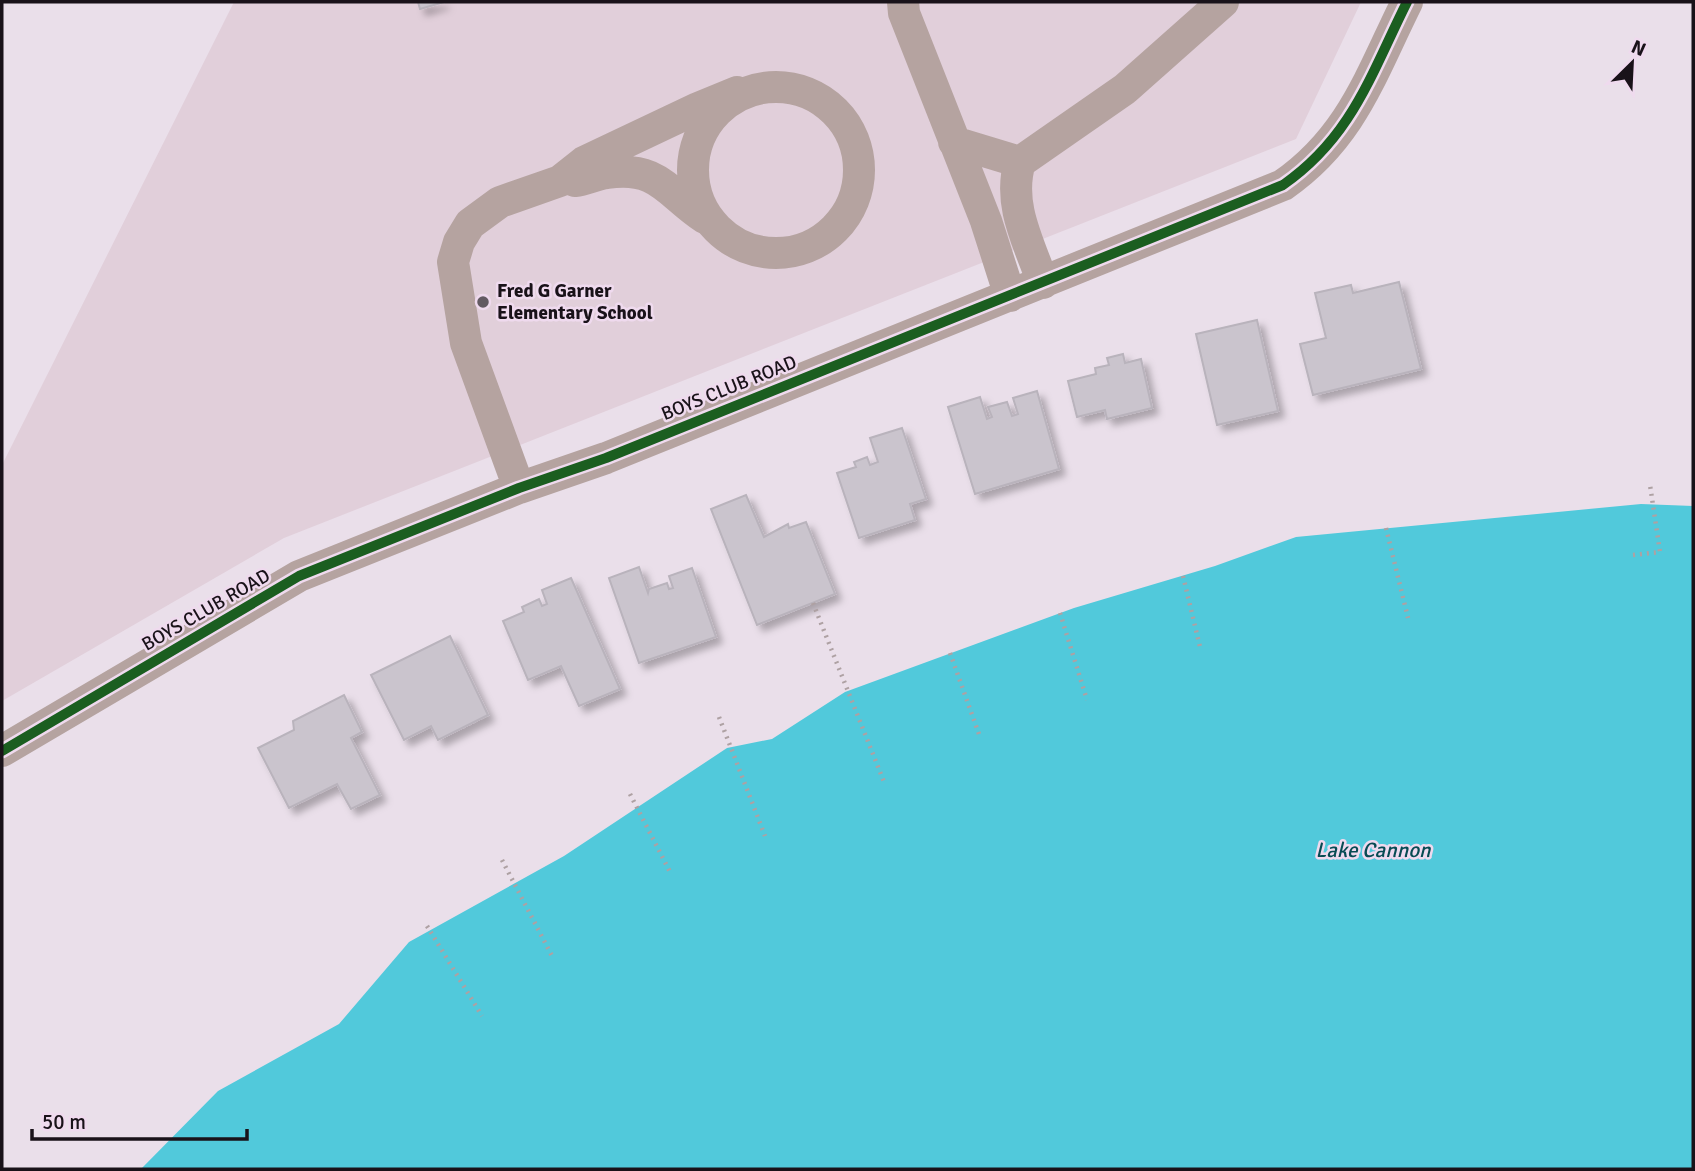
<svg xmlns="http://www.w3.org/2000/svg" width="1695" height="1171" font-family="Signika,sans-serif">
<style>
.education{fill:#e1cfda}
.water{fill:#51c9db}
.building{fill:#cac4cd;stroke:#b9b3bc;stroke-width:2;filter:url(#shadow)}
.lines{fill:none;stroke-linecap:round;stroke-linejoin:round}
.path{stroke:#aea1a3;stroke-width:4.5;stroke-dasharray:2 5;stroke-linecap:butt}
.minor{stroke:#b5a3a0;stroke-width:32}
.cycleway-casing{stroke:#efdaee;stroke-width:15}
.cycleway{stroke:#1b5e20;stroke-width:10}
.poi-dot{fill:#625a62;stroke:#efdaee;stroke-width:2.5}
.labels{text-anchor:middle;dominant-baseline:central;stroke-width:5;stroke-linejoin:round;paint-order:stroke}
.poi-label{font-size:19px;font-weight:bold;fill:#191219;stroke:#efdaee;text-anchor:start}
.street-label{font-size:19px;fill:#191219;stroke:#efdaee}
.water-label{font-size:21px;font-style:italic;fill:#074b53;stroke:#efdaee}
</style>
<defs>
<filter id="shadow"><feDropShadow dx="6" dy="6" stdDeviation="3.5" flood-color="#0004"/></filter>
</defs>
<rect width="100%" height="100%" fill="#eadfea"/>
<path class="education" d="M 234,2 L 1361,2 L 1296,139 L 284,538 L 2,701 L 2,465 Z"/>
<path class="water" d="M 1641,504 L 1693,506 L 1693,1169 L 141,1169 L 218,1091 L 339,1024 L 409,942 L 564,856 L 727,748 L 772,739 L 845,692 L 1074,608 L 1215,566 L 1296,537 Z"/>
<path class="building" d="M 418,2 L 444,2 L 420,9 Z
M 1399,282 L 1421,369 L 1313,395 L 1300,344 L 1326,338 L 1315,293 L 1351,285 L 1353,293 Z
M 1257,320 L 1278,411 L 1217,425 L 1196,334 Z
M 1123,354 L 1125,363 L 1141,359 L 1152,408 L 1107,419 L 1105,410 L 1077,417 L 1068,381 L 1096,374 L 1095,368 L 1109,365 L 1107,358 Z
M 1037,391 L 1059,469 L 975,494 L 948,407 L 980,397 L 987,419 L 992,417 L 988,407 L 1007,402 L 1012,416 L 1018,414 L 1013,398 Z
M 902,428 L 926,499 L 910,504 L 915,520 L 859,538 L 837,473 L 856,467 L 854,462 L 867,457 L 870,465 L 878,462 L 870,438 Z
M 746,495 L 764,537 L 788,524 L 789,528 L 806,522 L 835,594 L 757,625 L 711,509 Z
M 639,567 L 648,593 L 649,589 L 667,583 L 669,589 L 673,588 L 669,576 L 692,568 L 716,637 L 639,663 L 609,578 Z
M 571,578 L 620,689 L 579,706 L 561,666 L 528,680 L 503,621 L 524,612 L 522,607 L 539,599 L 542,606 L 547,604 L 542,590 Z
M 450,636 L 488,715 L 438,740 L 431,726 L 404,740 L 371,675 Z
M 344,695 L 362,732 L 351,738 L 380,795 L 351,809 L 337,784 L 289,808 L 258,748 L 294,730 L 293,721 Z"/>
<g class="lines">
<path class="path" d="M 1386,528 L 1408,618
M 1633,555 L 1660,552 L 1650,485
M 1183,576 L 1200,647
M 813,603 L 884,782
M 1060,613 L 1087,700
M 950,653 L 980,737
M 719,717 L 765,836
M 630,794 L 670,872
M 502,860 L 552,956
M 427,926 L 482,1016"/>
<path class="minor" d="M 903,2 L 904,13 L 986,221 L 1010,296
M693 170a83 83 0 1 1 166 0a83 83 0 1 1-166 0Z
M 954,142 L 1020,162
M 575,181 C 586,180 596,174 607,173 C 659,165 668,194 705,218
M 1043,283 C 1029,243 1007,204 1020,162 L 1125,89 L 1223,2
M 519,488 L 466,343 L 453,262 L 459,242 L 470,224 L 500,202 L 560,181 L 584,162 L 698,108 L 737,92
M 2,751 L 299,576 L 519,488 L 606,458 L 1283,185 C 1352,137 1371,74 1407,2"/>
<g class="cycleway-casing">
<path id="cycleway" d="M 2,751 L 299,576 L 519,488 L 606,458 L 1283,185 C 1352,137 1371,74 1407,2"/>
</g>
<use href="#cycleway" class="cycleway"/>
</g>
<circle class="poi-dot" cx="483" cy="302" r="7"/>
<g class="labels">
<g class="poi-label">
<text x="497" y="291">Fred G Garner<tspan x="497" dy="22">Elementary School</tspan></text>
</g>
<g class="street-label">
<text transform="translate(729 388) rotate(-22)">BOYS CLUB ROAD</text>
<text transform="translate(206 610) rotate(-30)">BOYS CLUB ROAD</text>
</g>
<g class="water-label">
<text x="1373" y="850">Lake Cannon</text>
</g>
</g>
<rect width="1695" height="1171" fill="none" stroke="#191219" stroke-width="7"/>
<g transform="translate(1632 63) rotate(24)" stroke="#efdaee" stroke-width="5" paint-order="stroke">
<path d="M0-5L12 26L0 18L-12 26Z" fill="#191219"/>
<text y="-10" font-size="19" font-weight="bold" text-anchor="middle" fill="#191219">N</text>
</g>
<path d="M32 1129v10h215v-10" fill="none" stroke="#191219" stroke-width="3.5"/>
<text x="42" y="1129" font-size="21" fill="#191219" stroke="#efdaee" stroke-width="5" paint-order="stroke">50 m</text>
</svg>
